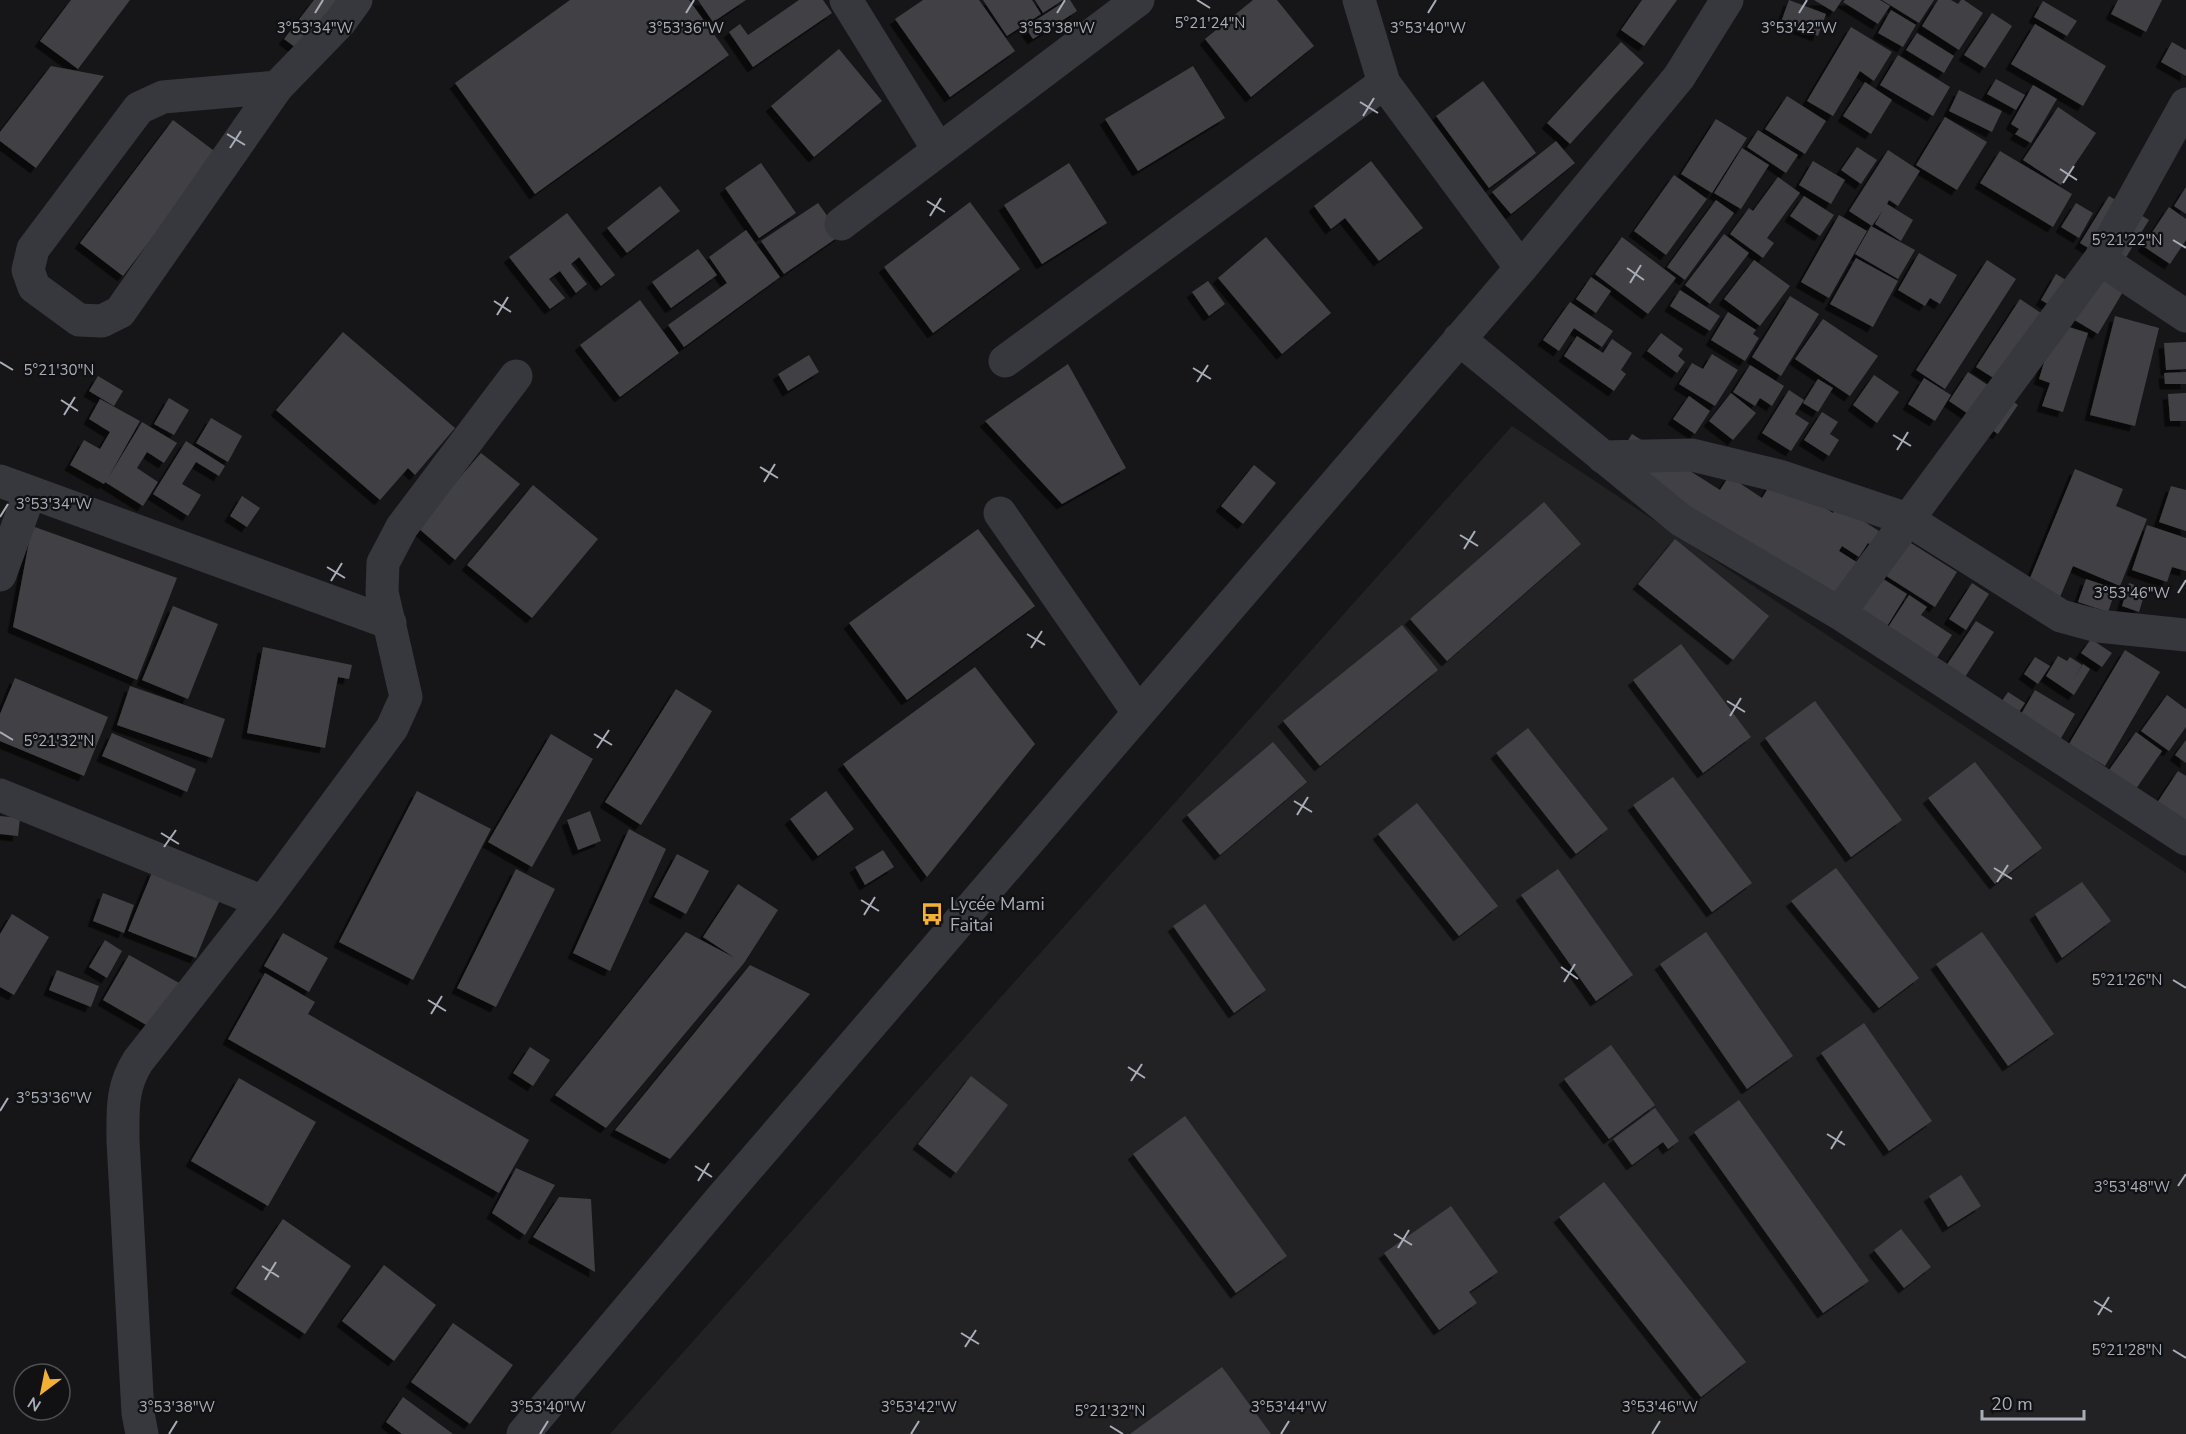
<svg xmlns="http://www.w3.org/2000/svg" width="2186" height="1434" font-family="'Nunito Sans',sans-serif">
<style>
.built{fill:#222225}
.building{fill:#404145;filter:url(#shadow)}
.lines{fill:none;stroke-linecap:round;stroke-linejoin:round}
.minor{stroke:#37383d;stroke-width:33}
.ticks{fill:none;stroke:#a8adb8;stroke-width:2}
.labels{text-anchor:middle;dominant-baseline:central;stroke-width:4.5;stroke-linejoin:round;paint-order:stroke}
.poi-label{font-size:18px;fill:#a8adb8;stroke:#111113;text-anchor:start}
.ticks-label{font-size:15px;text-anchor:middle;fill:#a8adb8;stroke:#111113;stroke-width:4.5;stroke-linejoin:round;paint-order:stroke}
</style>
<defs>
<filter id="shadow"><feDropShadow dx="-5.5" dy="5.5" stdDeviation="0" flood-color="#0009"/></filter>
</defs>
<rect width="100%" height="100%" fill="#161618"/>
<path class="built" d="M 1512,426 L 2186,873 L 2186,1434 L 610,1434 Z"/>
<path class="building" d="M 71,0 L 130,0 L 78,69 L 40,41 Z
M 314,0 L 343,0 L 303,53 L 284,39 Z
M 570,0 L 689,0 L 729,55 L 535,194 L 455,83 Z
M 698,0 L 746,0 L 713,22 Z
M 799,0 L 823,0 L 832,13 L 753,67 L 729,32 L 740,24 L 748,35 Z
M 923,0 L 979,0 L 1015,51 L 950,97 L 895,19 Z
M 983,0 L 1032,0 L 1041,14 L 1007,36 Z
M 1035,0 L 1063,0 L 1043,13 Z
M 1067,0 L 1070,0 L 1077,11 L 1033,39 L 1025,27 Z
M 1253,0 L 1277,0 L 1314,46 L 1251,97 L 1205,39 Z
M 1642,0 L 1677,0 L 1644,46 L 1621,30 Z
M 1789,0 L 1826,14 L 1818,36 L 1781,22 Z
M 1814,0 L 1842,0 L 1834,12 Z
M 1845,0 L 1880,0 L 1890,6 L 1878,24 L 1843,2 Z
M 1882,0 L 1934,0 L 1919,23 Z
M 1938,0 L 1951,0 L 1958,4 L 1961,0 L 1964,0 L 1983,13 L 1959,50 L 1922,26 Z
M 2118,0 L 2162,0 L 2146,32 L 2111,14 Z
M 2043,1 L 2077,21 L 2067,36 L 2034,17 Z
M 1891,10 L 1916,25 L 1903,47 L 1878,33 Z
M 1992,13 L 2012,26 L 1985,68 L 1964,55 Z
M 2035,24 L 2106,66 L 2083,106 L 2011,64 Z
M 1851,27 L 1892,52 L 1874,81 L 1860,71 L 1833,116 L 1807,101 Z
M 1917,33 L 1954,56 L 1944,73 L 1906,50 Z
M 1621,42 L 1644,63 L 1570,144 L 1547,123 Z
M 2172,42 L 2186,50 L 2186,76 L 2161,62 Z
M 839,49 L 882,101 L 814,157 L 771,106 Z
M 1898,55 L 1950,87 L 1933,116 L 1880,85 Z
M 51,66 L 104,76 L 36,168 L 0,141 L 0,132 Z
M 1193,66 L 1225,118 L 1138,171 L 1105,119 Z
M 1996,79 L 2025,95 L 2016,110 L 1987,94 Z
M 1483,81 L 1536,153 L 1489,188 L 1436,116 Z
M 1865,82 L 1892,100 L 1871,134 L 1843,116 Z
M 2033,85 L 2057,99 L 2031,143 L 2015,134 L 2019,129 L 2011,124 Z
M 1959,90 L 2002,111 L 1992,132 L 1949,111 Z
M 1787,96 L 1826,121 L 1805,154 L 1765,129 Z
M 2058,107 L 2096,133 L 2061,185 L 2023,160 Z
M 1945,117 L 1987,142 L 1957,190 L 1916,165 Z
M 1716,119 L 1747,138 L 1712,193 L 1681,174 Z
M 173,120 L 217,153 L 123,276 L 80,243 Z
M 1758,130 L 1798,155 L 1786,173 L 1747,147 Z
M 1556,141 L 1575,163 L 1511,214 L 1492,192 Z
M 1857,147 L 1877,160 L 1861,184 L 1841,170 Z
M 1742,148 L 1769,165 L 1741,209 L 1714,193 Z
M 1888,150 L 1920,171 L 1898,206 L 1889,200 L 1887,204 L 1913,220 L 1901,241 L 1875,224 L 1883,210 L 1872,226 L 1849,211 Z
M 2000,151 L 2072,194 L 2053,227 L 1980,183 Z
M 1371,161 L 1423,228 L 1379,261 L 1345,218 L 1331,229 L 1314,206 Z
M 1813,161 L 1845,180 L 1831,204 L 1799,185 Z
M 761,163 L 796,213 L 759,238 L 725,188 Z
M 1069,163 L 1107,223 L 1042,264 L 1004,205 Z
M 1674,175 L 1707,199 L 1666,255 L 1634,231 Z
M 1778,177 L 1800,193 L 1767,238 L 1774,243 L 1763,258 L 1730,234 L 1749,208 L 1753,211 Z
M 660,186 L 680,211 L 627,253 L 607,228 Z
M 2186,187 L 2186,214 L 2174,206 Z
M 1804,196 L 1834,215 L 1820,236 L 1790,216 Z
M 2109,196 L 2149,220 L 2120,267 L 2080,243 Z
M 1716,200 L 1734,213 L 1685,280 L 1667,267 Z
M 970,202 L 1020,269 L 933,333 L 884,267 Z
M 818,203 L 841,235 L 784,274 L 761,241 Z
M 2076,203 L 2093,213 L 2079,238 L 2061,227 Z
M 2169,207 L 2186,219 L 2186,240 L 2170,264 L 2143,246 Z
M 567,213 L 615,275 L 601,286 L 579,257 L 571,264 L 587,284 L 576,293 L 560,271 L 549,279 L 565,298 L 550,309 L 509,257 Z
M 1839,215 L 1867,231 L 1829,298 L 1801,282 Z
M 1871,226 L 1915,250 L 1898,279 L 1855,254 Z
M 746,230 L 780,277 L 684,347 L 668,325 L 727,283 L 709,257 Z
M 1724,234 L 1749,253 L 1710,304 L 1685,285 Z
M 1266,237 L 1331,313 L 1282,354 L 1218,278 Z
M 1622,237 L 1676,278 L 1648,314 L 1595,274 Z
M 698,249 L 717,275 L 671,308 L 652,282 Z
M 1919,253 L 1957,275 L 1940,304 L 1930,298 L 1925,306 L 1898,290 Z
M 1856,258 L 1898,281 L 1873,327 L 1830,304 Z
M 1754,260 L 1790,286 L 1760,326 L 1724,299 Z
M 1987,260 L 2016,279 L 1945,389 L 1916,370 Z
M 2093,264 L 2127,285 L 2098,334 L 2041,300 L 2056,274 L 2079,288 Z
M 1591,277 L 1611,291 L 1596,313 L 1576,299 Z
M 1208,281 L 1225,304 L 1209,316 L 1192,292 Z
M 1680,290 L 1720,316 L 1710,331 L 1670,306 Z
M 1790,296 L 1819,314 L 1781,376 L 1752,357 Z
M 2020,299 L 2050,319 L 2006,386 L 1976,367 Z
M 640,300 L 679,353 L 620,397 L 580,345 Z
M 1570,302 L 1613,331 L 1602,347 L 1574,328 L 1559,351 L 1543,340 Z
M 1728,312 L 1756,330 L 1753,334 L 1759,338 L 1745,361 L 1711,340 Z
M 2115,316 L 2159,328 L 2135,426 L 2090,415 Z
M 1823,319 L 1878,356 L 1850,396 L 1795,359 Z
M 2056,323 L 2088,333 L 2063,412 L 2042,406 L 2050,383 L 2039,379 Z
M 343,332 L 455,428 L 415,475 L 408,468 L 380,500 L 276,410 Z
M 1661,333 L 1683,349 L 1678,356 L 1685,362 L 1677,373 L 1647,351 Z
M 1577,336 L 1603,353 L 1612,339 L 1632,353 L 1621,370 L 1626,374 L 1614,391 L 1564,356 Z
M 2186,342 L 2186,369 L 2166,370 L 2164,343 Z
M 1712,354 L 1738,370 L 1715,406 L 1679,384 L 1692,363 L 1703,369 Z
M 809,355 L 819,372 L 788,391 L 778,374 Z
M 1068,364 L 1126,468 L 1062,504 L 985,421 Z
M 1750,365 L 1784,386 L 1772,406 L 1760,398 L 1755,406 L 1733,392 Z
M 1968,372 L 2018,405 L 1998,434 L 1949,401 Z
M 2186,372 L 2186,384 L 2165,384 L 2164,373 Z
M 1874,375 L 1899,392 L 1877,423 L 1853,405 Z
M 98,376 L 123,391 L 114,406 L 89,391 Z
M 1924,378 L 1951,395 L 1935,421 L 1908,404 Z
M 1818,379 L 1833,388 L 1818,412 L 1803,403 Z
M 1789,390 L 1804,400 L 1795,414 L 1809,423 L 1791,451 L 1762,433 Z
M 1731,393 L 1756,413 L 1733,440 L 1709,421 Z
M 2186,393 L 2186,421 L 2170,421 L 2168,394 Z
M 1689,396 L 1710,411 L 1695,434 L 1673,419 Z
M 169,398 L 189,410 L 174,435 L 154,424 Z
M 100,399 L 140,421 L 108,478 L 142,422 L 177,443 L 164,463 L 147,452 L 137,468 L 158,482 L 143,506 L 105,482 L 104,484 L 70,465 L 84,440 L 100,449 L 110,432 L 89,419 Z
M 1822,412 L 1838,422 L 1830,434 L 1839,440 L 1829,456 L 1804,440 Z
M 211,418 L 242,436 L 228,462 L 196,443 Z
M 1632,434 L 1720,490 L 1729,476 L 1762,498 L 1775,477 L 1833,513 L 1838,505 L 1879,531 L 1871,545 L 1868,543 L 1859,557 L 1842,546 L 1839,551 L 1907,594 L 1876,644 L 1610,469 Z
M 186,441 L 225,466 L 219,476 L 196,462 L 182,484 L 201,495 L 188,516 L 153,494 Z
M 481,453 L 520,484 L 455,560 L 417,527 Z
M 1254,465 L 1276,483 L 1243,524 L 1221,506 Z
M 2075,469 L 2123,489 L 2116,506 L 2147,519 L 2120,586 L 2073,566 L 2060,597 L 2028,583 Z
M 533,485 L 598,539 L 532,618 L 467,565 Z
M 2171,486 L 2186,490 L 2186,531 L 2159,522 Z
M 242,496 L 260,508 L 247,527 L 230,516 Z
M 1544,502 L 1581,544 L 1447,661 L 1410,619 Z
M 2147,525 L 2186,538 L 2186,571 L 2172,567 L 2167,582 L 2132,570 Z
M 32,526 L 177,578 L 137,680 L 13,627 Z
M 978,529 L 1035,606 L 907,700 L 849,623 Z
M 1903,538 L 1957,572 L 1935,607 L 1869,565 Z
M 1675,539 L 1769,616 L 1733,660 L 1638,584 Z
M 2086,579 L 2116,589 L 2108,612 L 2078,602 Z
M 1972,583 L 1989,594 L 1966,630 L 1949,619 Z
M 2129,583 L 2146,589 L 2139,612 L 2122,606 Z
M 1909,595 L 1927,607 L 1921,615 L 1952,635 L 1929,670 L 1881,638 Z
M 173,606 L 218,624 L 188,699 L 142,680 Z
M 1976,621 L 1994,632 L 1965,677 L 1946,666 Z
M 1402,625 L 1438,670 L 1320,766 L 1283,721 Z
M 2091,639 L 2112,653 L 2102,667 L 2081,653 Z
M 1681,644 L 1751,737 L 1703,773 L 1633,680 Z
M 263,647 L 352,665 L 349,679 L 338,677 L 325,748 L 247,733 Z
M 2125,650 L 2160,672 L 2105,766 L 2069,744 Z
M 2058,656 L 2067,661 L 2070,657 L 2082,665 L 2073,680 L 2083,664 L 2090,669 L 2074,695 L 2046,676 Z
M 2035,657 L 2050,666 L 2038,684 L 2024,674 Z
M 975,667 L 1035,744 L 927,877 L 843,764 Z
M 15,678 L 108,717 L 84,776 L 0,741 L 0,714 Z
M 130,686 L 225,719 L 212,758 L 117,725 Z
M 676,689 L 712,711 L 641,825 L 605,802 Z
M 2035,690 L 2075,714 L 2057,745 L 2017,721 Z
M 2008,692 L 2025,703 L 2014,719 L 1997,708 Z
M 2167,695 L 2186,709 L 2186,727 L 2169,751 L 2141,731 Z
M 1815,701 L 1902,820 L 1851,857 L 1765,738 Z
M 1528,728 L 1608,829 L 1576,854 L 1496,753 Z
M 2136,732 L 2162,751 L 2129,799 L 2102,780 Z
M 112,733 L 196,769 L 187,792 L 102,756 Z
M 551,734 L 593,759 L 532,867 L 488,842 Z
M 2186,740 L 2186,763 L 2175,755 Z
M 1273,742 L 1307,782 L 1220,855 L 1187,815 Z
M 1975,762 L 2042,848 L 1995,884 L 1928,798 Z
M 2178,771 L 2186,776 L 2186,826 L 2155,806 Z
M 1673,777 L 1752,883 L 1712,912 L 1633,805 Z
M 417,791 L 491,829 L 413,980 L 339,942 Z
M 826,791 L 854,829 L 818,856 L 790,819 Z
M 1417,803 L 1498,906 L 1459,936 L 1378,834 Z
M 590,811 L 601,841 L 578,850 L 567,820 Z
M 0,816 L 20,818 L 18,836 L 0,834 Z
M 629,829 L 666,849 L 610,971 L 573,953 Z
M 883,850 L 894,867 L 865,885 L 855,867 Z
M 677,854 L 709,871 L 686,914 L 654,897 Z
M 1836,868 L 1919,978 L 1879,1008 L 1791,901 Z
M 516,869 L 555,889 L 496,1007 L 457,988 Z
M 1558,869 L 1633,975 L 1596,1001 L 1521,895 Z
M 153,870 L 221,897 L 196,958 L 128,931 Z
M 2082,882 L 2111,921 L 2062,958 L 2035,914 Z
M 738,884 L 778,910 L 744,963 L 606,1128 L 555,1095 L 686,932 L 735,958 L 703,937 Z
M 103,893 L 134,905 L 124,933 L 93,921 Z
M 1205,904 L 1266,990 L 1234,1013 L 1173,926 Z
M 12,914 L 49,937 L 14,995 L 0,987 L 0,934 Z
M 1706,932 L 1793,1056 L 1747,1089 L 1660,964 Z
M 1982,932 L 2054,1034 L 2008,1066 L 1936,964 Z
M 283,933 L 328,958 L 309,992 L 264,966 Z
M 105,940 L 122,951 L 107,978 L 89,967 Z
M 129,955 L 181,984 L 155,1030 L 103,1000 Z
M 750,965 L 810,994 L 670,1159 L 615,1130 Z
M 57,970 L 99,986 L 91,1007 L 49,990 Z
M 265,973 L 315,1002 L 308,1014 L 529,1140 L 499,1193 L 228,1039 Z
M 1864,1023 L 1932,1121 L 1889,1151 L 1821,1053 Z
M 1611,1045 L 1655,1105 L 1609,1139 L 1564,1079 Z
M 530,1047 L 550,1060 L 533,1086 L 513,1073 Z
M 971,1076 L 1008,1105 L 956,1173 L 918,1144 Z
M 239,1078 L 316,1122 L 268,1206 L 191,1161 Z
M 1739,1100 L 1869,1281 L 1823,1313 L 1694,1132 Z
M 1655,1108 L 1679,1141 L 1668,1149 L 1663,1142 L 1632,1165 L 1613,1139 Z
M 1185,1116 L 1287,1256 L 1236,1293 L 1133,1154 Z
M 516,1168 L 555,1185 L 525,1235 L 492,1213 Z
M 1961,1175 L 1981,1206 L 1948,1227 L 1929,1196 Z
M 1604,1182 L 1746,1362 L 1701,1397 L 1559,1217 Z
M 559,1197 L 591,1199 L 595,1272 L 533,1237 Z
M 1451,1206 L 1498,1272 L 1469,1292 L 1477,1303 L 1439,1330 L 1384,1253 Z
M 283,1219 L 351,1266 L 305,1334 L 236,1288 Z
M 1901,1229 L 1931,1267 L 1904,1288 L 1874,1250 Z
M 384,1265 L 436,1305 L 394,1361 L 342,1321 Z
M 453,1323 L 513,1365 L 470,1424 L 411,1382 Z
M 1222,1367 L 1271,1434 L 1130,1434 Z
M 403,1397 L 453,1434 L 402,1434 L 386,1422 Z"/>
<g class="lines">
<path class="minor" d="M 846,0 L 938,149
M 1359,0 L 1384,83 L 1521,268
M 277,87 L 163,97 L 139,108 L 33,249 L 28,270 L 34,287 L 79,320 L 102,321 L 120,312 L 277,87 L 340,22 L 356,0
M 841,224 L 1138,0
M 2100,259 L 2186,316
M 1459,339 L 1681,520 L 1839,613 L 2186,839
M 1005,361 L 1384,83
M 1603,457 L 1692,455 L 1779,476 L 1907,519 L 2061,616 L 2098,626 L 2186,635
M 0,481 L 390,623
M 1000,513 L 1138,712
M 0,575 L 30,492
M 1839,613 L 2100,259 L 2186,104
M 0,795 L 263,902
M 142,1434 L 138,1413 L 123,1141 C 123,1110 121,1088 138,1061 L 263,902 L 392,728 L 406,697 L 382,592 L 383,563 L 402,527 L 516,376
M 523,1434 L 720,1200 L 1521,268 L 1679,77 L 1727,0"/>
</g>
<path class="ticks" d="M 1197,0 L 1210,8M 315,13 L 323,0M 686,13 L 694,0M 1057,13 L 1065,0M 1428,13 L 1436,0M 1799,13 L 1807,0M 1360,102 L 1378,113M 1363,116 L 1374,98M 227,134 L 245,145M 230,148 L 241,131M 2060,169 L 2077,180M 2063,183 L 2074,166M 927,201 L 945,212M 930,216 L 941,198M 2173,240 L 2186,248M 1627,268 L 1644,280M 1630,283 L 1641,265M 494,301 L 511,312M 497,315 L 508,297M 0,362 L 13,370M 1193,368 L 1211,379M 1197,382 L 1208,365M 61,400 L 78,411M 64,415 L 75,397M 1893,435 L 1911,446M 1897,450 L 1908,432M 760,467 L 778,478M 764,482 L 775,464M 0,517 L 8,504M 1460,535 L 1478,546M 1464,549 L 1475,531M 327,567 L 345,578M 331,581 L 342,563M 2178,593 L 2186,580M 1027,634 L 1045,645M 1031,648 L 1042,631M 1727,701 L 1745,712M 1730,716 L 1741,698M 0,732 L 13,740M 594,734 L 612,745M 597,748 L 609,730M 1294,801 L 1312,812M 1297,815 L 1308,797M 161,833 L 179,844M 164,847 L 176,830M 1994,868 L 2012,879M 1997,882 L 2008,865M 861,900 L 879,911M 864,915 L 875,897M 1561,967 L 1578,979M 2173,980 L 2186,988M 1564,982 L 1575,964M 428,1000 L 446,1011M 431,1014 L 442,996M 1128,1067 L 1145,1078M 1131,1081 L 1142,1064M 0,1111 L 8,1098M 1827,1134 L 1845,1145M 1831,1149 L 1842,1131M 695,1166 L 712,1177M 698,1181 L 709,1163M 2178,1186 L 2186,1174M 1394,1234 L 1412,1245M 1398,1248 L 1409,1230M 262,1266 L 279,1277M 265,1280 L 276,1262M 2094,1301 L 2112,1312M 2098,1315 L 2109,1297M 961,1333 L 979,1344M 965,1347 L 976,1330M 2173,1350 L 2186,1358M 1110,1426 L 1123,1434M 169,1434 L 177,1421M 540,1434 L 548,1421M 911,1434 L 919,1421M 1281,1434 L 1289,1421M 1652,1434 L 1660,1421"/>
<defs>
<g id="bus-bare" transform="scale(1.8)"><path d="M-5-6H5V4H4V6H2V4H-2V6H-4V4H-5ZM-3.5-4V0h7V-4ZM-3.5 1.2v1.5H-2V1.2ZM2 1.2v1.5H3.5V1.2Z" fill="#f2b134" stroke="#111113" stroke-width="2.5" paint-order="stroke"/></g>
</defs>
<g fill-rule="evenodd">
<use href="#bus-bare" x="932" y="914"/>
</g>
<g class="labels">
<g class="poi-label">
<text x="950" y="904">Lycée Mami<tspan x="950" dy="21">Faitai</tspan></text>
</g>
</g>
<g class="ticks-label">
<text x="1210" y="28">5°21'24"N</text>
<text x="315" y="33">3°53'34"W</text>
<text x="686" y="33">3°53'36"W</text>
<text x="1057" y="33">3°53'38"W</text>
<text x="1428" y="33">3°53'40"W</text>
<text x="1799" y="33">3°53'42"W</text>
<text x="2127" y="245">5°21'22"N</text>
<text x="59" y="375">5°21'30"N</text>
<text x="54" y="509">3°53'34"W</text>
<text x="2132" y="598">3°53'46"W</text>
<text x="59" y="746">5°21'32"N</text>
<text x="2127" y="985">5°21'26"N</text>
<text x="54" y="1103">3°53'36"W</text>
<text x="2132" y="1192">3°53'48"W</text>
<text x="2127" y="1355">5°21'28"N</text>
<text x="177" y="1412">3°53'38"W</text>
<text x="548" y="1412">3°53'40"W</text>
<text x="919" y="1412">3°53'42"W</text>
<text x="1289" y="1412">3°53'44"W</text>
<text x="1660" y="1412">3°53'46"W</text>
<text x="1110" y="1416">5°21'32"N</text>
</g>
<g transform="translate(42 1392) rotate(212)"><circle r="28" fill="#111113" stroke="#4d4f55" stroke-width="1.5"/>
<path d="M0-4.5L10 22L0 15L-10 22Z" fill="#f2b134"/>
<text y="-9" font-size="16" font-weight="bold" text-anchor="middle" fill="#a8adb8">N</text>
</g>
<path d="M1982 1410v9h102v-9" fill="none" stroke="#a8adb8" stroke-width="3"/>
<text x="1991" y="1410" font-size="18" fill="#a8adb8" stroke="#111113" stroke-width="4.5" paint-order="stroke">20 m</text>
</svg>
